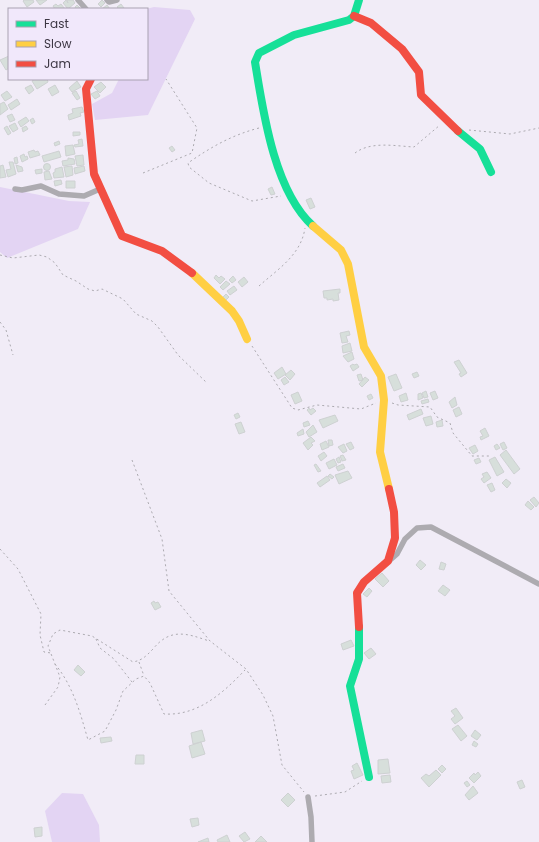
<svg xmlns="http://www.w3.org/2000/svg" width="539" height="842" font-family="Poppins,sans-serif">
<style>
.green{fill:#e3d4f3}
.building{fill:#d7dfdb;stroke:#ced1d2}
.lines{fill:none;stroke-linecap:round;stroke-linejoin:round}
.path{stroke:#acaab0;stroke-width:1;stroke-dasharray:2 3;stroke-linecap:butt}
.street{stroke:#adabb0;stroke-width:5.5}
.fast{stroke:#16e098;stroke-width:8}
.slow{stroke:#ffcf43;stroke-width:8}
.jam{stroke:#f24e42;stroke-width:8}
</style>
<rect width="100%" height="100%" fill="#f1ecf7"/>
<path class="green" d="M 154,7 L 190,10 L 195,19 L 148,115 L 95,120 L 92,104 L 112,93 L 119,79 L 147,79 L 147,9 L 146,9 Z
M 0,187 L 69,201 L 90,202 L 78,229 L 7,258 L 0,252 Z
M 62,793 L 83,794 L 99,825 L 100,842 L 52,842 L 45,811 Z"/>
<path class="building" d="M 24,0 L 33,0 L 34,2 L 27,7 L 23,1 Z
M 36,0 L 47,0 L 40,5 Z
M 66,0 L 68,3 L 67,0 L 73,0 L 75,3 L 68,9 L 63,3 Z
M 102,0 L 105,3 L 101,7 L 98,4 Z
M 56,4 L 58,6 L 61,4 L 65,9 L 55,9 L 53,6 Z
M 121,4 L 124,8 L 119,9 L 117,7 Z
M 77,5 L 81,9 L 76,9 L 75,7 Z
M 107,5 L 110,9 L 102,9 Z
M 9,56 L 9,68 L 6,70 L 0,60 Z
M 35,79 L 47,79 L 48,82 L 37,89 L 32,81 Z
M 77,81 L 81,87 L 72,92 L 69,88 Z
M 101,82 L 106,87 L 100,93 L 94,87 Z
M 31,85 L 34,90 L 29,94 L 25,88 Z
M 55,85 L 59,92 L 52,96 L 48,89 Z
M 7,91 L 12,97 L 5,101 L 1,95 Z
M 76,91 L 80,98 L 77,100 L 72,93 Z
M 97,91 L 100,96 L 95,99 L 91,94 Z
M 17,99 L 20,104 L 11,110 L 8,105 Z
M 4,102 L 8,109 L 0,115 L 0,104 Z
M 82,107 L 84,112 L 80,113 L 81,116 L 69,120 L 68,115 L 73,113 L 72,109 Z
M 12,114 L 15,120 L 10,122 L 7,116 Z
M 26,117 L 29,121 L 21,127 L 18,122 Z
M 33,118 L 35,122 L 32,124 L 30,120 Z
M 15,123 L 18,129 L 13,132 L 9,126 Z
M 7,126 L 11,133 L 8,135 L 4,128 Z
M 26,126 L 28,129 L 23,132 L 22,128 Z
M 73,132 L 80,132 L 80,135 L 73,136 Z
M 82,139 L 83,146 L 75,147 L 74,145 L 79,144 L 78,140 Z
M 59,141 L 60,144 L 55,146 L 54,143 Z
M 73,145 L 75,154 L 66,156 L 65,146 Z
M 172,146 L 175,150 L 172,152 L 169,148 Z
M 34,150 L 35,152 L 38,151 L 40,155 L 30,158 L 28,152 Z
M 59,151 L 61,157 L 44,162 L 42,156 Z
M 24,154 L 25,157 L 27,156 L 28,159 L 22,162 L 20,156 Z
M 83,155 L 84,165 L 77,166 L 75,156 Z
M 17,157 L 18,163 L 15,164 L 14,158 Z
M 68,158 L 74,159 L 75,164 L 63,166 L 62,161 L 68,160 Z
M 9,162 L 13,162 L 16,174 L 8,177 L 6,170 L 11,169 Z
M43.5 167a3.5 3.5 0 1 1 7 0a3.5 3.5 0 1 1-7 0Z
M 3,165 L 6,177 L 0,178 L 0,166 Z
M 16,165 L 22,167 L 23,171 L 18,172 Z
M 72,166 L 73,175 L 66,177 L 64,167 Z
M 84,166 L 85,171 L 75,174 L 74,168 Z
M 62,167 L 64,177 L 54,178 L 53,173 L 55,172 L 55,169 Z
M 42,169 L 42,173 L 36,174 L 35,170 Z
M 49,171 L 52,179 L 45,180 L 44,172 Z
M 61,180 L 62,184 L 55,186 L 54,181 Z
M 66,181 L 75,181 L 75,188 L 66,188 Z
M 272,187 L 275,194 L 271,195 L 268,189 Z
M 311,198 L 315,207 L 310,209 L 306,200 Z
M 216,275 L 219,278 L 221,276 L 225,279 L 220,284 L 214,278 Z
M 233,276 L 236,280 L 232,283 L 229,280 Z
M 244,277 L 248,282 L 242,287 L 238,282 Z
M 226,281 L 230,284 L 223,290 L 220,287 Z
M 234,286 L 237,290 L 230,295 L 227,291 Z
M 340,289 L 340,293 L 338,293 L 339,300 L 333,301 L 333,299 L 327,300 L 327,298 L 324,298 L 323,291 Z
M 226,294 L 229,297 L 225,301 L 222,298 Z
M 349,331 L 350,335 L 346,336 L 348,342 L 342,343 L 340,333 Z
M 350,343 L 352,351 L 343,353 L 342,346 Z
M 352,352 L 354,359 L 348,362 L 343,356 Z
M 459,360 L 467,373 L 461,377 L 459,374 L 461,373 L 454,362 Z
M 353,364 L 354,365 L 357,364 L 359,367 L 353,371 L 350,366 Z
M 282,367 L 286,374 L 278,379 L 274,373 Z
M 291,370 L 295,374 L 290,380 L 285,375 Z
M 417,372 L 419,376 L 414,378 L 412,374 Z
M 361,374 L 363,380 L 359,381 L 357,375 Z
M 396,374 L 402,388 L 394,391 L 388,377 Z
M 285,377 L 289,382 L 284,385 L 281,380 Z
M 365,377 L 369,380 L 362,387 L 359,384 Z
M 426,391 L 428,397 L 424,398 L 422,393 Z
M 435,391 L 438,398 L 433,400 L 430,393 Z
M 298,392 L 302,401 L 295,404 L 291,395 Z
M 406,393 L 408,400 L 401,402 L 399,396 Z
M 421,393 L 423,398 L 418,400 L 418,394 Z
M 371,394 L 373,398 L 369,400 L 367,396 Z
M 455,397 L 457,405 L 452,408 L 449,402 Z
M 428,399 L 429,402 L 422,404 L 421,401 Z
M 459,407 L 462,414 L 456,417 L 453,410 Z
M 309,408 L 310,410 L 313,408 L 316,411 L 311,415 L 307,410 Z
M 421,409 L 423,414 L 409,420 L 407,415 Z
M 238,413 L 240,417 L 236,419 L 234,415 Z
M 335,415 L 338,421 L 323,428 L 319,420 Z
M 431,416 L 433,424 L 426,426 L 423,418 Z
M 442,420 L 443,426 L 437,427 L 436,422 Z
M 308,421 L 310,425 L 304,427 L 303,423 Z
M 241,422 L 245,432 L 239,434 L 235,424 Z
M 313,425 L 317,432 L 309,437 L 306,432 Z
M 485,428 L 489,436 L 481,440 L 480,437 L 483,436 L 480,431 Z
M 303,429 L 304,434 L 298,436 L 297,433 Z
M 311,437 L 315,441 L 311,443 L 313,445 L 308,450 L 303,443 Z
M 328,440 L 332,440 L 333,445 L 329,446 Z
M 326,441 L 329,447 L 322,450 L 320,444 Z
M 351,442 L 354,448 L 350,450 L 346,444 Z
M 504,442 L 507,448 L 503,450 L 500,444 Z
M 344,444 L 347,451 L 343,453 L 338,447 Z
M 497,444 L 500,448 L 496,450 L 494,446 Z
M 475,445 L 478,451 L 473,454 L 469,448 Z
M 506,450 L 520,469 L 514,474 L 500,455 Z
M 324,452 L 327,456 L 321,461 L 318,456 Z
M 343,455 L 346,460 L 342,461 L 340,456 Z
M 339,457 L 341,462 L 338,463 L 336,459 Z
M 495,457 L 504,472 L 497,476 L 489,460 Z
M 479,458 L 481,462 L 476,464 L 474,460 Z
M 334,459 L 337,465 L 329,469 L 326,463 Z
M 316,464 L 321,471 L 318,472 L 314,465 Z
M 343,464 L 345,468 L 338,471 L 336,467 Z
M 348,471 L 352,478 L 339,484 L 335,475 Z
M 487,472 L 491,478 L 484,483 L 481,479 L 484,477 L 482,474 Z
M 330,474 L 334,477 L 332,479 L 328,476 Z
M 327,476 L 330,480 L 320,487 L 317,483 Z
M 506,479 L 511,483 L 507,488 L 502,483 Z
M 492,483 L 495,490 L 491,492 L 487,485 Z
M 534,497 L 539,503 L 536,507 L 530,500 Z
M 528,501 L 534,507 L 531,510 L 525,505 Z
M 420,560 L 426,565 L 421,570 L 416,565 Z
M 441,562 L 446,564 L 444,570 L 439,569 Z
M 382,573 L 389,581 L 383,587 L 375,579 Z
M 443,585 L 450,590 L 445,596 L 438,591 Z
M 369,588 L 372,591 L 367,597 L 363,594 Z
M 154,601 L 155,603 L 158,602 L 161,607 L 155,610 L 151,603 Z
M 351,640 L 354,646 L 343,650 L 341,644 Z
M 371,648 L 376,654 L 369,659 L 364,653 Z
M 78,665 L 85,672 L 81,676 L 74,670 Z
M 456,708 L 463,718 L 455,724 L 451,719 L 455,716 L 451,711 Z
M 458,725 L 467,736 L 461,741 L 452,729 Z
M 202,730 L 205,741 L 193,744 L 191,733 Z
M 475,730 L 481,735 L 477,740 L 471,736 Z
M 111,737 L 112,741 L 101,743 L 100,738 Z
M 474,741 L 478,744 L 476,747 L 472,745 Z
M 201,742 L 205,754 L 192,758 L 189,746 Z
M 136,755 L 144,755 L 144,764 L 135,764 Z
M 388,759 L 390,773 L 378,774 L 378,760 Z
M 357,763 L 363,775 L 354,779 L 351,771 L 354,770 L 352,766 Z
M 442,765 L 446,769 L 442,773 L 438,769 Z
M 436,770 L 441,775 L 429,787 L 421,778 L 426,774 L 429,776 Z
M 478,772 L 481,776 L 474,783 L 469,778 L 474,773 L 475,775 Z
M 390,775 L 391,782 L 382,783 L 381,776 Z
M 522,780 L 525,787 L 520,789 L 517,782 Z
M 467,781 L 470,785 L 467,787 L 464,783 Z
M 473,786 L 478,793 L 469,800 L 465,795 Z
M 288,793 L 295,800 L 288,807 L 281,800 Z
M 198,818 L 199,825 L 192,827 L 190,819 Z
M 42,827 L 42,836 L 35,837 L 34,828 Z
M 245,832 L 250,839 L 244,842 L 239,836 Z
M 227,835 L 230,842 L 218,842 L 217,840 Z
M 261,836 L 267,842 L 255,842 Z
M 208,838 L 209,842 L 198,842 Z"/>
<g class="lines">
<path class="path" d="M 259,128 C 232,135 211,147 188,163 L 189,167 L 209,183 L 252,201 L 281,196
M 469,130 L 510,134 L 539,128
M 355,153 C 371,141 395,146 414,147 L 440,125
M 143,173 L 192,153 L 197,128 L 166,79
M 0,255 L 13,258 L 39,255 L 47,257 L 55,263 L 63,275 L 76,281 L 88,289 L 95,291 L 102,289 L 123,299 L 136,314 L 152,321 L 158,327 L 178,355 L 207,383
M 259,286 C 278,269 301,255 305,228
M 0,322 L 6,330 L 13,355
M 252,346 L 292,408 L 298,410 L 317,405 L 361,409 L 376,403
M 392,403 L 398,405 L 430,407 L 437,417 L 450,423 L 453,433 L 472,456 L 490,456
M 132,460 L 162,539 L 169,591 L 210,641 L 246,669 L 263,695 L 273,716 L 282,765 L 304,792
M 0,549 L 18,569 L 41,614 L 40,635 L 44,652 L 51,653
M 96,639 L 100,648 L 114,659 L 132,682
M 139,662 L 144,676
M 55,664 C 73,686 80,712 88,740 L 105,731 L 116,710 L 123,691 L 136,679 L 144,676 L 150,683 L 164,714 C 198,716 223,693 245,670
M 45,705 L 58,687 L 60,677 L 48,646 L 53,634 L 60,630 L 92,636 L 133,662 C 143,660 146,656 153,649 C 170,628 186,633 209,641
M 315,796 L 345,792 L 362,781"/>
<path class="street" d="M 78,0 L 86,9
M 107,0 L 109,2 L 117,0
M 15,189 L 22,190 L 41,186 L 59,194 L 84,196 L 100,189
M 389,561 L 397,554 L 405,539 L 417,528 L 431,527 L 539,584
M 308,797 L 311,817 L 312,842"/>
<path class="fast" d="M 458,131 L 480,149 L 491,172
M 313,226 C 274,191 263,111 255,62 L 259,53 L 294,35 L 349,20 L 354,16 L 359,0
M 359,627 L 359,659 L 350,686 L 369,777"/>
<path class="slow" d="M 313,226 L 341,250 L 348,264 L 364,347 L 381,376 L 384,400 L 380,452 L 389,489
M 192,273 L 232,311 L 239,321 L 247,339"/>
<path class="jam" d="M 354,16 L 371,23 L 402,49 L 419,72 L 421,95 L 458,131
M 91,79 L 86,89 L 94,174 L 122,236 L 162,251 L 192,273
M 359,627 L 357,593 L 364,582 L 388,561 L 395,538 L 394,512 L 389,489"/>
</g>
<rect x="8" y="8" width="140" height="72" fill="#f1e8fb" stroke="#a9a1b2"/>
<rect x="16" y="21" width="20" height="6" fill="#16e098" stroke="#a9a1b2"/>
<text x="44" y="28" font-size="12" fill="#3d3744">Fast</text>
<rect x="16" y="41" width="20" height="6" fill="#ffcf43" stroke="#a9a1b2"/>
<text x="44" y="48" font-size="12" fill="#3d3744">Slow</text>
<rect x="16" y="61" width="20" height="6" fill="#f24e42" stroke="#a9a1b2"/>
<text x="44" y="68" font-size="12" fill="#3d3744">Jam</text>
</svg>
